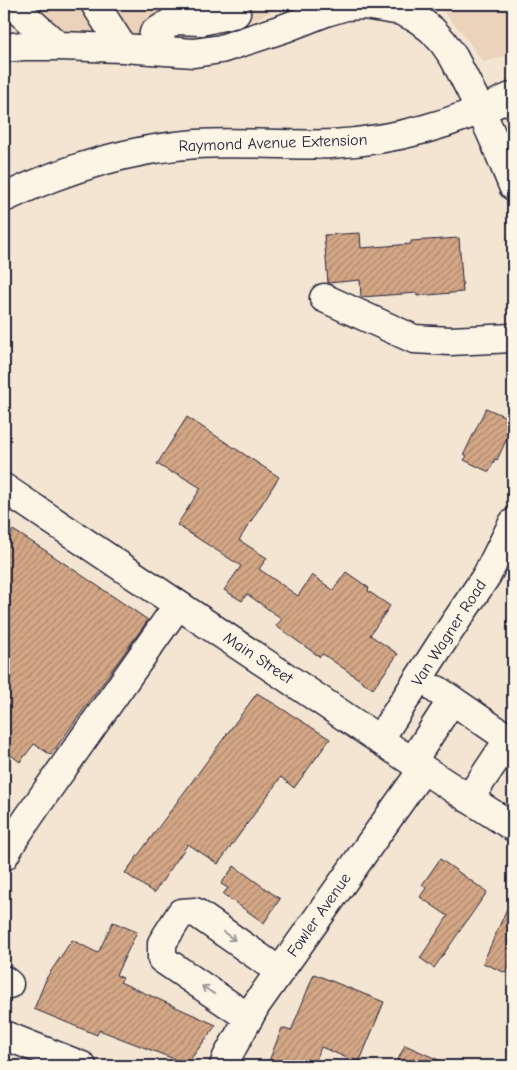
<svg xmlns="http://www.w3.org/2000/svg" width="517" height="1070" font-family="'Comic Neue',sans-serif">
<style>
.built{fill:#ead2bb}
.building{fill:url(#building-hatch);stroke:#22223b}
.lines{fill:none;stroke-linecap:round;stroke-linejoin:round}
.minor-casing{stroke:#22223b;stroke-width:31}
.major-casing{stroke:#22223b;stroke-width:31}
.highway-casing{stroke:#22223b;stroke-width:31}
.minor{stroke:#fcf5e5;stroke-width:28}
.major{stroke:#fcf5e5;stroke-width:28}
.highway{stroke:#fcf5e5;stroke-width:28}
.oneway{stroke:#9a9698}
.labels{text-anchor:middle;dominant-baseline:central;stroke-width:4.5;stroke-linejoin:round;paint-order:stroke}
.street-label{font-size:16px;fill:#22223b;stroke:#fcf5e5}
</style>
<defs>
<pattern id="building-hatch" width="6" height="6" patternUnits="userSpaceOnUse" patternTransform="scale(1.25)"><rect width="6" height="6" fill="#d4a786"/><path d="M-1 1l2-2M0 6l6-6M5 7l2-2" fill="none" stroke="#ac886f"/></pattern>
</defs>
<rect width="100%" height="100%" fill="#f4e5d2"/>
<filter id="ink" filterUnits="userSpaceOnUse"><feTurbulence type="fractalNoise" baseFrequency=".02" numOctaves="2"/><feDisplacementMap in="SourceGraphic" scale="10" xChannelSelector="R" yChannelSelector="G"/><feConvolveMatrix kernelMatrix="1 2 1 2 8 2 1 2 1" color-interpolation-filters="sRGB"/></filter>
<g filter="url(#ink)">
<path class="built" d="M 15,4 L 289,4 L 272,12 L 239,25 L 171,31 L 164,64 L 101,64 L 49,56 Z
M 433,4 L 513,4 L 513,52 L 500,58 L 483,62 L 461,31 L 438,6 Z"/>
<path class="building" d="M 360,233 L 361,248 L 411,244 L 411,241 L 459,238 L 463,292 L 417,296 L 417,293 L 361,297 L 360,280 L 328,283 L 324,235 Z
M 486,408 L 513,420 L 513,425 L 497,460 L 495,459 L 489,472 L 464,460 L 467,456 L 464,454 Z
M 187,417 L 279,477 L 239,540 L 267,558 L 259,569 L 298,596 L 312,575 L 333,590 L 346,572 L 369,588 L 368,591 L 390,606 L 370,635 L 398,654 L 373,689 L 323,654 L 320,657 L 276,626 L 282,619 L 247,594 L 242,601 L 224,590 L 241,566 L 177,525 L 201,488 L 176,473 L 172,473 L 157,464 Z
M 13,530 L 46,551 L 148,620 L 51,755 L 34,744 L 20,762 L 4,750 L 4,547 Z
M 257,693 L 330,739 L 294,788 L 281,777 L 218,864 L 188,844 L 154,893 L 125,873 Z
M 440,859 L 487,892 L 434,968 L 420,958 L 448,916 L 420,897 L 426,888 L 422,885 Z
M 234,866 L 280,899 L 264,923 L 223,894 L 228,888 L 221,884 Z
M 513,895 L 513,957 L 506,973 L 483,963 Z
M 113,922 L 137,932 L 116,975 L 123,978 L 120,982 L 216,1025 L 187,1064 L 99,1030 L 97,1035 L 34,1009 L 47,977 L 72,940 L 98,953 Z
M 314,974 L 384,1002 L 359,1063 L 321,1047 L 314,1066 L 267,1066 L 282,1028 L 291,1031 Z
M 405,1045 L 452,1066 L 395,1066 Z"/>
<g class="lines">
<g class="minor-casing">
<path id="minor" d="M 11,4 L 58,46
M 95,4 L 123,48
M 4,48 L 23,46 L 58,46 L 123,48 L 194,53 L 221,49 L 285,28 L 326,12 L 346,6 L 364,5 L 401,11 L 418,19 L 432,30 L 443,42 L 454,58 L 481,111 L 494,140 L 513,186
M 150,50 L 154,33 L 175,20 L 201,21 L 236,13 L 231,4
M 324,298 L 414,339 L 450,341 L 513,338
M 4,488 L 423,769 L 513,827
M 452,700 L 503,735 L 505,745 L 469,799
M 379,740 L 448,633 L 487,575 L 513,523
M 412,762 L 452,700 L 437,690
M 4,856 L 15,837 L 46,792 L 178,605
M 4,980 L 9,984
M 249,1018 L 162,959 L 162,943 L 181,913 L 195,912 L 279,971
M 224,1066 L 227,1057 L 256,1005 L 423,769"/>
</g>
<g class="major-casing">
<path id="major" d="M 4,198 C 65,169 128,149 196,144 C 241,141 286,146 332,144 C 399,140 452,124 513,96"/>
</g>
<g class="highway-casing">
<path id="highway" d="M 4,1035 L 82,1066"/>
</g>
<use href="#minor" class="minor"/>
<use href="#major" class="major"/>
<use href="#highway" class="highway"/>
</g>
<defs><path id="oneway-shaft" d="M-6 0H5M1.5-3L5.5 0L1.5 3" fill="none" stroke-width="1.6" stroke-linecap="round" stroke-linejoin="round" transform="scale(1.25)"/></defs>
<g class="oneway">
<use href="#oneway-shaft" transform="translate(229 936) rotate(35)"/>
<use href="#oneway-shaft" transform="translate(208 990) rotate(-146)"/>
</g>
</g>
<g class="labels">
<g class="street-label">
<text transform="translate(273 143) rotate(-2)">Raymond Avenue Extension</text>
<text transform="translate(449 633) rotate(-57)">Van Wagner Road</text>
<text transform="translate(258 658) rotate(34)">Main Street</text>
<text transform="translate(319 915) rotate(-55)">Fowler Avenue</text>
</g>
</g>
<rect width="517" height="1070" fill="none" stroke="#fcf5e5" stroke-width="20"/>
<rect x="10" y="10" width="497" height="1050" fill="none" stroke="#22223b" stroke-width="2" filter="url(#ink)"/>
</svg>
